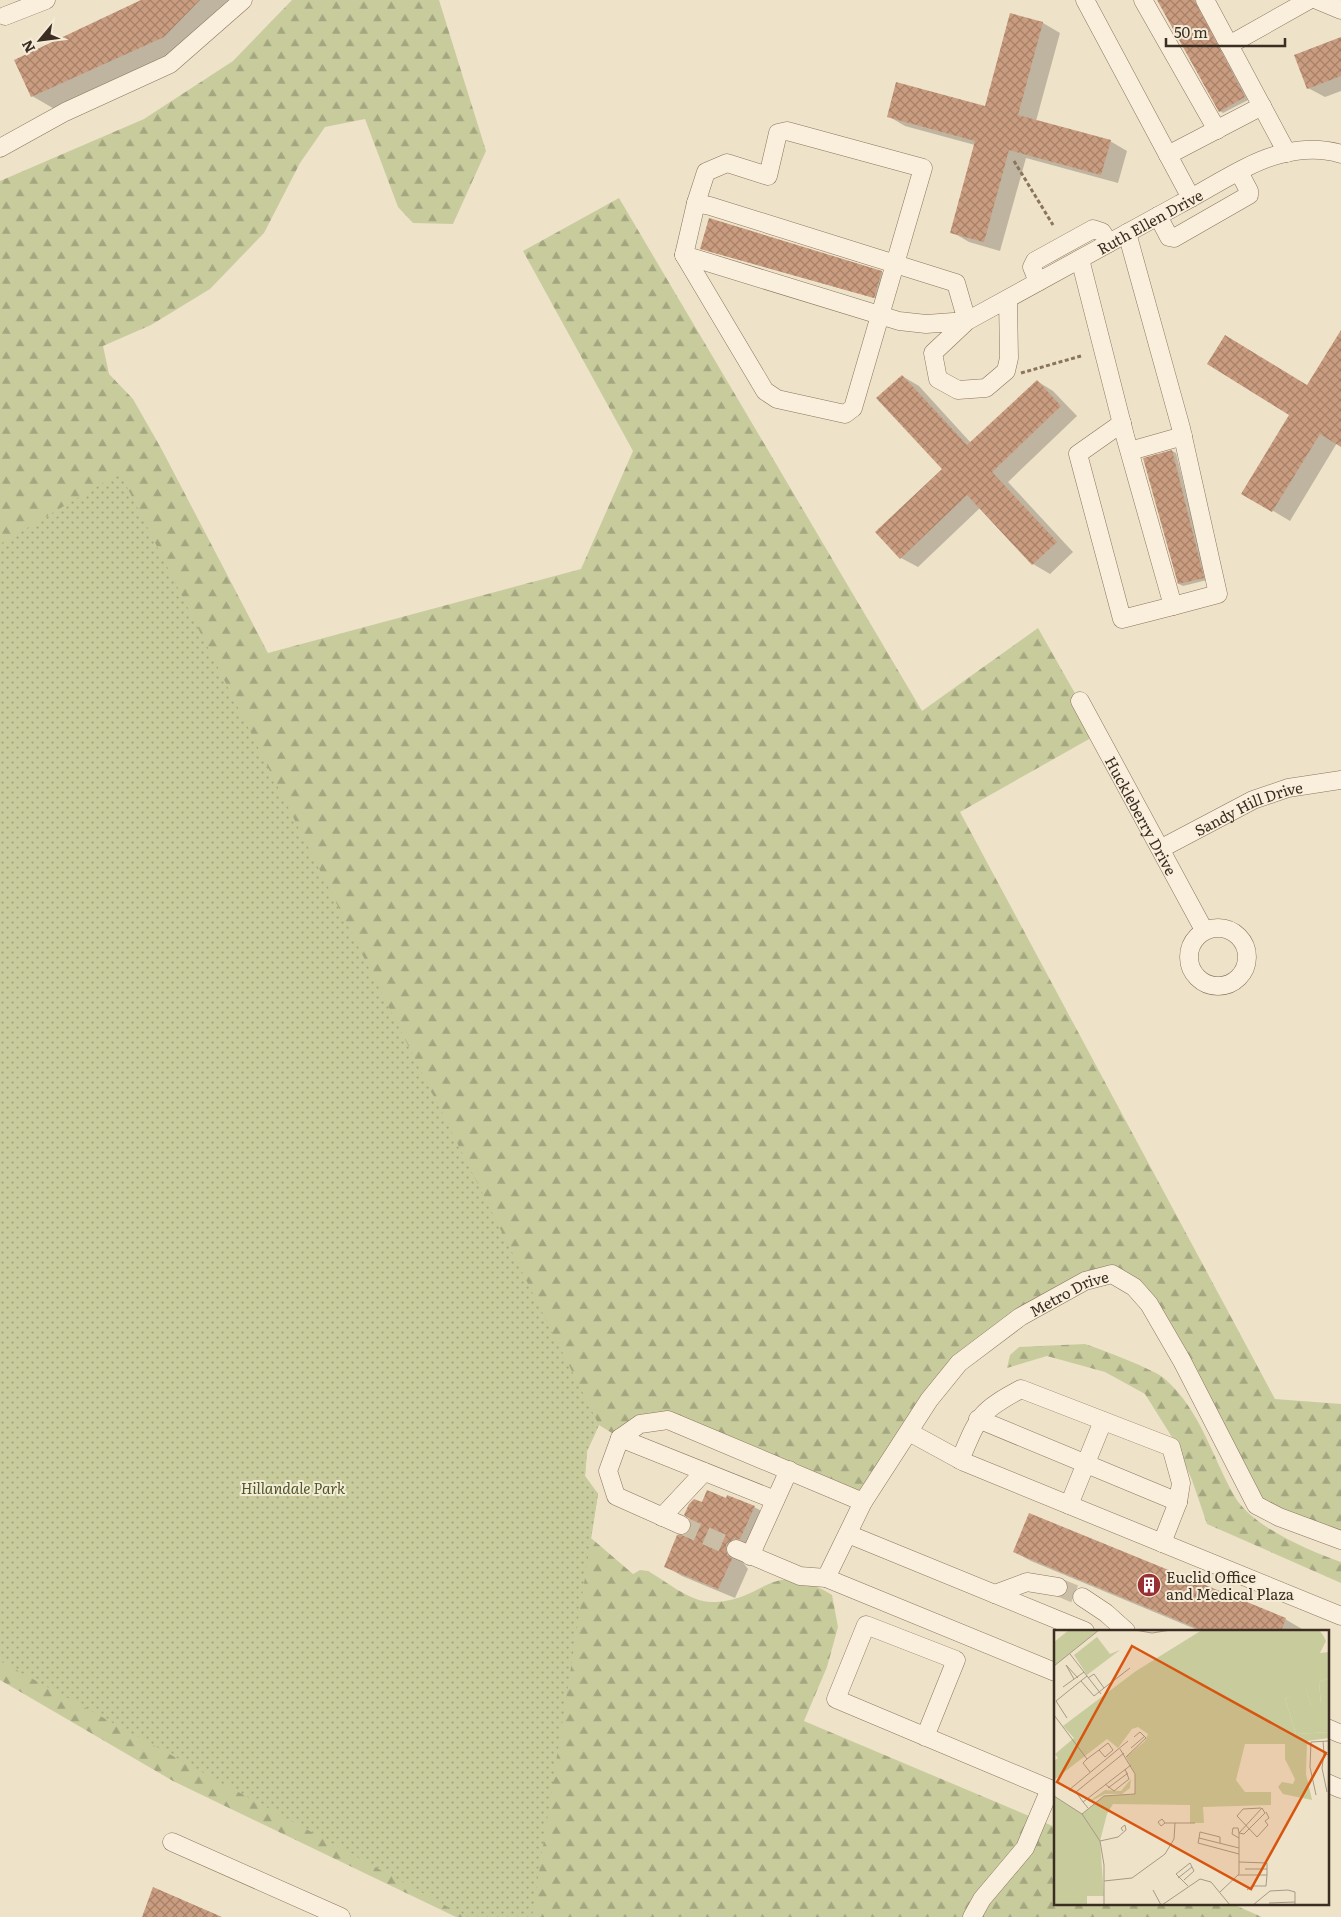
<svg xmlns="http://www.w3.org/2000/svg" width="1341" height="1917" font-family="Literata,serif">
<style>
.forest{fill:url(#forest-firs)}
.park{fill:url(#park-dots)}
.shadow{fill:#0003}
.building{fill:url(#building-cross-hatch)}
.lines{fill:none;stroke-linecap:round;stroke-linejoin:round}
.minor-tunnel{stroke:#cabea7;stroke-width:18;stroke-dasharray:18 9;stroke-linecap:butt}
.minor-casing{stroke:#8a745e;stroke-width:19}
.path{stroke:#8a745e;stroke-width:3;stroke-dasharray:4 2.5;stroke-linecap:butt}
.minor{stroke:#f9efdc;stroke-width:18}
.labels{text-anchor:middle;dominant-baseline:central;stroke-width:4;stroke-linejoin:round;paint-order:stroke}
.street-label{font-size:15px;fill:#3b2d21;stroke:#f5ecd8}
.park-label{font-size:15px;font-style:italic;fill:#4c5728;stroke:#f5ecd8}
.poi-label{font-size:15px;fill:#3b2d21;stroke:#f5ecd8;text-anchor:start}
.inset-road{fill:none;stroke:#a69a86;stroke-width:1}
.view{fill:#d7550e;fill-opacity:0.15;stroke:#d7550e;stroke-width:2.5}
.inset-edge{fill:none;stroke:#3b2d21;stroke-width:2.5}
</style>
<defs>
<pattern id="forest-firs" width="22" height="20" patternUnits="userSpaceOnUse" patternTransform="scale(1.25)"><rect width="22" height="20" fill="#c8cc9d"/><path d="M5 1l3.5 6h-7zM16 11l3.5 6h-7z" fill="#a4a680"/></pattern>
<pattern id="park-dots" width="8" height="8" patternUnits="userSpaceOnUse" patternTransform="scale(1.25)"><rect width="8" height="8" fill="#c8cc9d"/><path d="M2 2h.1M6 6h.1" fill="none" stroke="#a4a680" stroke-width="1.8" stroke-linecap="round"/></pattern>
<pattern id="building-cross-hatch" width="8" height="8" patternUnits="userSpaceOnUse" patternTransform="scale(1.25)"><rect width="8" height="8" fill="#cb9d80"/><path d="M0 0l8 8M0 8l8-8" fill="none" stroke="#a68068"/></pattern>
</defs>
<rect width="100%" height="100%" fill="#eee2c9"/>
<path class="forest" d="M 292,0 L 439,0 L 486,151 L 453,224 L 413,223 L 398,207 L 365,119 L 325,127 L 300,163 L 264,233 L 210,289 L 151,325 L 103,346 L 109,374 L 133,399 L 162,450 L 268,653 L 581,569 L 633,451 L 523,251 L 619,198 L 922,711 L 1038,628 L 1098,734 L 960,812 L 1275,1399 L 1341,1404 L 1341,1540 L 1256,1505 L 1149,1304 L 1112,1274 L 1085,1281 L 959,1363 L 863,1502 L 668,1420 L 620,1438 L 599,1425 L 587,1451 L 585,1476 L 598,1494 L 591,1538 L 633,1574 L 640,1570 L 648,1571 C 666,1581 691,1603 713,1602 C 766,1601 770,1557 832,1595 L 838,1627 L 827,1667 L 804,1721 L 1055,1827 L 1055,1903 L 1230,1903 L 1262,1917 L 456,1917 L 173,1781 L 0,1680 L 0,181 L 144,119 L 233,61 Z
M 1085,1344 C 1102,1350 1154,1369 1165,1379 C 1201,1411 1212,1457 1235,1497 C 1253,1527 1309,1551 1341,1562 L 1341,1583 L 1207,1524 L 1192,1480 L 1175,1442 L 1145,1394 L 1105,1372 L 1047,1356 L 1007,1368 L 1010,1355 L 1019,1347 Z"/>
<path class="park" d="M 120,473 L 599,1425 L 587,1451 L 585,1476 L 598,1494 L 532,1917 L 466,1917 L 0,1661 L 0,544 Z"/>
<path class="shadow" d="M 143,0 L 238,0 L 190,51 L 58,111 L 32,96 Z
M 1159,0 L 1195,0 L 1248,100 L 1223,113 L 1220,111 Z
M 1011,14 L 1043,23 L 1060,33 L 1036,121 L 1110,141 L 1127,151 L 1118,183 L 1026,158 L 1000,251 L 969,242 L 952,232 L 975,145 L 905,126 L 888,116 L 986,107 Z
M 1341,39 L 1341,91 L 1325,97 L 1308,88 Z
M 705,250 L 881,272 L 885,274 L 878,299 Z
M 1341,332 L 1341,445 L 1337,443 L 1290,521 L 1243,493 Z
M 902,376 L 919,386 L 971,443 L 1037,381 L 1053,391 L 1077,416 L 1008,482 L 1073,552 L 1050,574 L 1033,564 L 980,508 L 918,567 L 901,558 L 944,469 Z
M 1172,451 L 1176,453 L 1207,580 L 1183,586 L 1179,584 Z
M 727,1500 L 754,1507 L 771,1516 L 743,1554 L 742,1561 L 748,1569 L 735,1598 L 682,1576 L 665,1566 L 683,1537 L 692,1530 L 703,1504 Z
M 1014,1552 L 1285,1619 L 1302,1629 L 1301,1631 L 1200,1631 L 1031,1561 Z"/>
<path class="building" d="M 141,0 L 200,0 L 164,37 L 31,97 L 14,60 Z
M 1157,0 L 1194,0 L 1245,97 L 1219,112 Z
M 1010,13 L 1043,22 L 1018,115 L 1111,140 L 1101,175 L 1009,150 L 984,242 L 950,233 L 975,141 L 887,117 L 896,82 L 985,106 Z
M 1341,37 L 1341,76 L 1307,89 L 1294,55 Z
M 709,218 L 882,271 L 874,298 L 700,249 Z
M 1341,330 L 1341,447 L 1320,434 L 1272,512 L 1241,494 L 1289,415 L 1207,364 L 1225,335 L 1307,385 Z
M 902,375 L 967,445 L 1037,380 L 1061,406 L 992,472 L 1057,542 L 1032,565 L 967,495 L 900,559 L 875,532 L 942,469 L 876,398 Z
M 1172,450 L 1204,578 L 1178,584 L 1143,458 Z
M 707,1490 L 726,1498 L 727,1495 L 755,1506 L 740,1539 L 734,1539 L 726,1544 L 726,1551 L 732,1559 L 718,1589 L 664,1567 L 677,1535 L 687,1534 L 691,1529 L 690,1519 L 684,1515 L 689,1504 L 694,1499 L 702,1502 Z
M 1029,1513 L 1286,1618 L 1281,1631 L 1204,1631 L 1013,1552 Z
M 153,1887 L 222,1917 L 142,1917 Z"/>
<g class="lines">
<path class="minor-tunnel" d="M 681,1525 L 736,1549
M 1058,1587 L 1082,1597"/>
<g class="minor-casing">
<g id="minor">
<path d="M 1085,0 L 1191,198"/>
<path d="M 1143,0 L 1217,130"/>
<path d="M 1205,0 L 1287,153"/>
<path d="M 1317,0 L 1341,10"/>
<path d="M 5,16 L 46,0"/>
<path d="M 1229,45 L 1309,0"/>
<path d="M 0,148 L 65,112 L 170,64 L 243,0"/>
<path d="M 1168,155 L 1262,106"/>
<path d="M 1158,216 L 1169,237 L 1174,238 L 1249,195 L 1249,191 L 1239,172"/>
<path d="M 684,255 L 765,391 L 777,399 L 845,414 L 853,408 L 923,168 L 787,131 L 778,133 L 768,176 L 727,163 L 706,172 L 696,203"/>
<path d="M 1080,259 L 1125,436 L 1173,606 L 1218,594 L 1181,428 L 1127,233"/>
<path d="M 1038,282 L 1032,267 L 1035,261 L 1093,229 L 1102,232 L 1109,243"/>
<path id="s1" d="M 1008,299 L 1009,358 L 1006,371 L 986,388 L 958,390 L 938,379 L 933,353 L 967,321 L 926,324 L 899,321 L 684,255 L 696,203 L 710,206 L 956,283 L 967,321 C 1038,282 1109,243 1180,204 C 1209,189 1250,161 1281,154 C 1301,149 1322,148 1341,154"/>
<path d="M 1122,423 L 1078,454 L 1122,619 L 1173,606"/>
<path d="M 1130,451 L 1183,436"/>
<path id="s2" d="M 1080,701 L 1204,930"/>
<path id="s3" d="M 1162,848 L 1253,800 L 1288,788 L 1341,780"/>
<circle cx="1218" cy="957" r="29"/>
<path d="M 978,1419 L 1178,1502"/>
<path d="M 909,1432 L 964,1462 L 1341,1616"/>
<path d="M 620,1438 L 775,1500"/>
<path d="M 960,1460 C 979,1416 978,1412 1021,1389 L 1171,1447 L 1181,1483 L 1178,1502 L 1162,1543"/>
<path d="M 1069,1505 L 1103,1421"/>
<path d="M 662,1517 L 704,1472"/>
<path d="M 681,1525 L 616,1496 L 608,1471 L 620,1438 L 640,1424 L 668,1420 L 863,1502"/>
<path d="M 848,1534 L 1085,1631"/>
<path d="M 736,1549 L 800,1576 L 826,1578 L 1055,1672"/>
<path d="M 750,1556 L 789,1470"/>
<path id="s4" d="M 826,1578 L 863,1502 L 929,1400 L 959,1363 L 1020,1317 L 1085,1281 L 1112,1274 L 1134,1287 L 1149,1304 L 1182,1361 L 1256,1505 L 1279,1517 L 1341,1540"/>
<path d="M 995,1594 L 1027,1582 L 1058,1587"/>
<path d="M 1082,1597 L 1106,1613 L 1126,1631"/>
<path d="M 1327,1728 L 1341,1734"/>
<path d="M 925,1737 L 956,1660 L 866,1625 L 836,1699 L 1055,1791"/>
<path d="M 1327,1783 L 1341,1789"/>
<path d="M 172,1842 L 341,1917"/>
<path d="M 972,1917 L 982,1899 L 1025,1848 L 1050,1789"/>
</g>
</g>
<path class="path" d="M 1014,161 L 1053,225
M 1021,373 L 1081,356"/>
<use href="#minor" class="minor"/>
</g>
<defs>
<g id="building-disc" transform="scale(1.25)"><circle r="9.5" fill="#982f32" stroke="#f5ecd8"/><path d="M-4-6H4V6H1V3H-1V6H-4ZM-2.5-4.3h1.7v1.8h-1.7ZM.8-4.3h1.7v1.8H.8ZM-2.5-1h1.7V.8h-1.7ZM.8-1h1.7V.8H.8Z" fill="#fff"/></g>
</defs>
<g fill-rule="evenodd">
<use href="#building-disc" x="1149" y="1585"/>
</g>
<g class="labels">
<g class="street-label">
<text stroke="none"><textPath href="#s1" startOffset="1089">Ruth Ellen Drive</textPath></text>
<text stroke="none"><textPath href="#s3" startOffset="96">Sandy Hill Drive</textPath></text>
<text stroke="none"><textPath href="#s2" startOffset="130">Huckleberry Drive</textPath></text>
<text stroke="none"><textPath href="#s4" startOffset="385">Metro Drive</textPath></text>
</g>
<g class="park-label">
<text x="293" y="1487">Hillandale Park</text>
</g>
<g class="poi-label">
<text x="1166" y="1576">Euclid Office<tspan x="1166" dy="17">and Medical Plaza</tspan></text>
</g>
</g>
<g transform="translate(1054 1630)">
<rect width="275" height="275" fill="#eee2c9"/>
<path d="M 43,7 L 56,24 L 66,20 L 33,45 L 20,25 ZM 275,48 L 275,102 L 242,104 L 231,69 L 252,57 L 257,76 L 267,74 L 265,52 Z" fill="#c8cc9d"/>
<path d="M 15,0 L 45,0 L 0,36 L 0,12 ZM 148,0 L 265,0 L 269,5 L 272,11 L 266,23 L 275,22 L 275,48 L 265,52 L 267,74 L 265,78 L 257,76 L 252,58 L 231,69 L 242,104 L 275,102 L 275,108 L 253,111 L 252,144 L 258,170 L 229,164 L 224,157 L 228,152 L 239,154 L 241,149 L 231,129 L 231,114 L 191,114 L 182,150 L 191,162 L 217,162 L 217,175 L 149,177 L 150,193 L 136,193 L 136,175 L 59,174 L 53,184 L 46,211 L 50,266 L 33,266 L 33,275 L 0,275 L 0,166 L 28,184 L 50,166 L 81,164 L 81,144 L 72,127 L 91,111 L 94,104 L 84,97 L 78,99 L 64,118 L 53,109 L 0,150 L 0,131 L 4,128 L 1,124 L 20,108 L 9,96 L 82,41 ZM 77,149 L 76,158 L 68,164 L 51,164 L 33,173 L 51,160 L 67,161 Z" fill="#c8cc9d"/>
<path d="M 156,0 L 214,0 L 217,109 L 95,104 L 46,68 Z" fill="#c8cc9d"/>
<path d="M 147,29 L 156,39 L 149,45 L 141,44 L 135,35 Z" fill="#c8cc9d"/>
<path class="inset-road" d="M 81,0 L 98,3 L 117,0M 16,24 L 47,64M 0,36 L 45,0M 20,49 L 12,35 L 24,48M 27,51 L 40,66 L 50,58 L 40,44 L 34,48M 9,57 L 30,42M 50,58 L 76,38M 0,85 L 33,129M 13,88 L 2,71 L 33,46M 269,111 L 270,123 L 275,125M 77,118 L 91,106M 270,123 L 268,138 L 273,162M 72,127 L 92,108 L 86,102 L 80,107M 36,142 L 29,133 L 33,129 L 45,120 L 54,113 L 59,120 L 51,127 L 45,120M 51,154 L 60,161 L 75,149 L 71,139M 54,158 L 74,143M 22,162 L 15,160 L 74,111M 262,165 L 256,137 L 257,112 L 275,111M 0,166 L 28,184 L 46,211 L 50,235 L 50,275M 29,172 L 22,162 L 70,123M 34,178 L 29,172 L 77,135M 207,178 L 189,179 L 183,186 L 203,207 L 214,195 L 211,191 L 215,188 L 212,182M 28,184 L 50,166 L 81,164 L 81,144 L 66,119M 111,193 L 108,189 L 104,192 L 107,196 L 111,193 L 141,193M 145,208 L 146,202 L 166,207 L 166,213M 46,211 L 64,207 L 72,200 L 71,195 L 67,198 L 69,201M 185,224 L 144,213 L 145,208 L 185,218M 191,239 L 213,239M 184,245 L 213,245 L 213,233 L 185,232M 124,248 L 138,237M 130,250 L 140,241 L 136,233 L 122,244 L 134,256M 50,251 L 78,248 L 111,224 L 120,209 L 121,193M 99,260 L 107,275M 193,260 L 198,256 L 212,256 L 213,245M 166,262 L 185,244 L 185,203 L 190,204 L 211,183 L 208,178 L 185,203 L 184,198 L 179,198 L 178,204 L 185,208M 215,273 L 241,272M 108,275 L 146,249 L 157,252 L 176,275M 199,275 L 216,261 L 234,260 L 241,262 L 241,275"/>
<path class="view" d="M 78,16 L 272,123 L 197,259 L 3,152 Z"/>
<rect width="275" height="275" class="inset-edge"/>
</g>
<g transform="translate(40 40) rotate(241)" stroke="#f5ecd8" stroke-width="4" paint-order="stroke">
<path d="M0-4L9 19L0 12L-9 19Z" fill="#3b2d21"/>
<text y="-8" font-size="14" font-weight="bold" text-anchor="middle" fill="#3b2d21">N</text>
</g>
<path d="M1166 38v8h119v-8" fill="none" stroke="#3b2d21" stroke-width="2.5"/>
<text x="1174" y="38" font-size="15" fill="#3b2d21" stroke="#f5ecd8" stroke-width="4" paint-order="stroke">50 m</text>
</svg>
